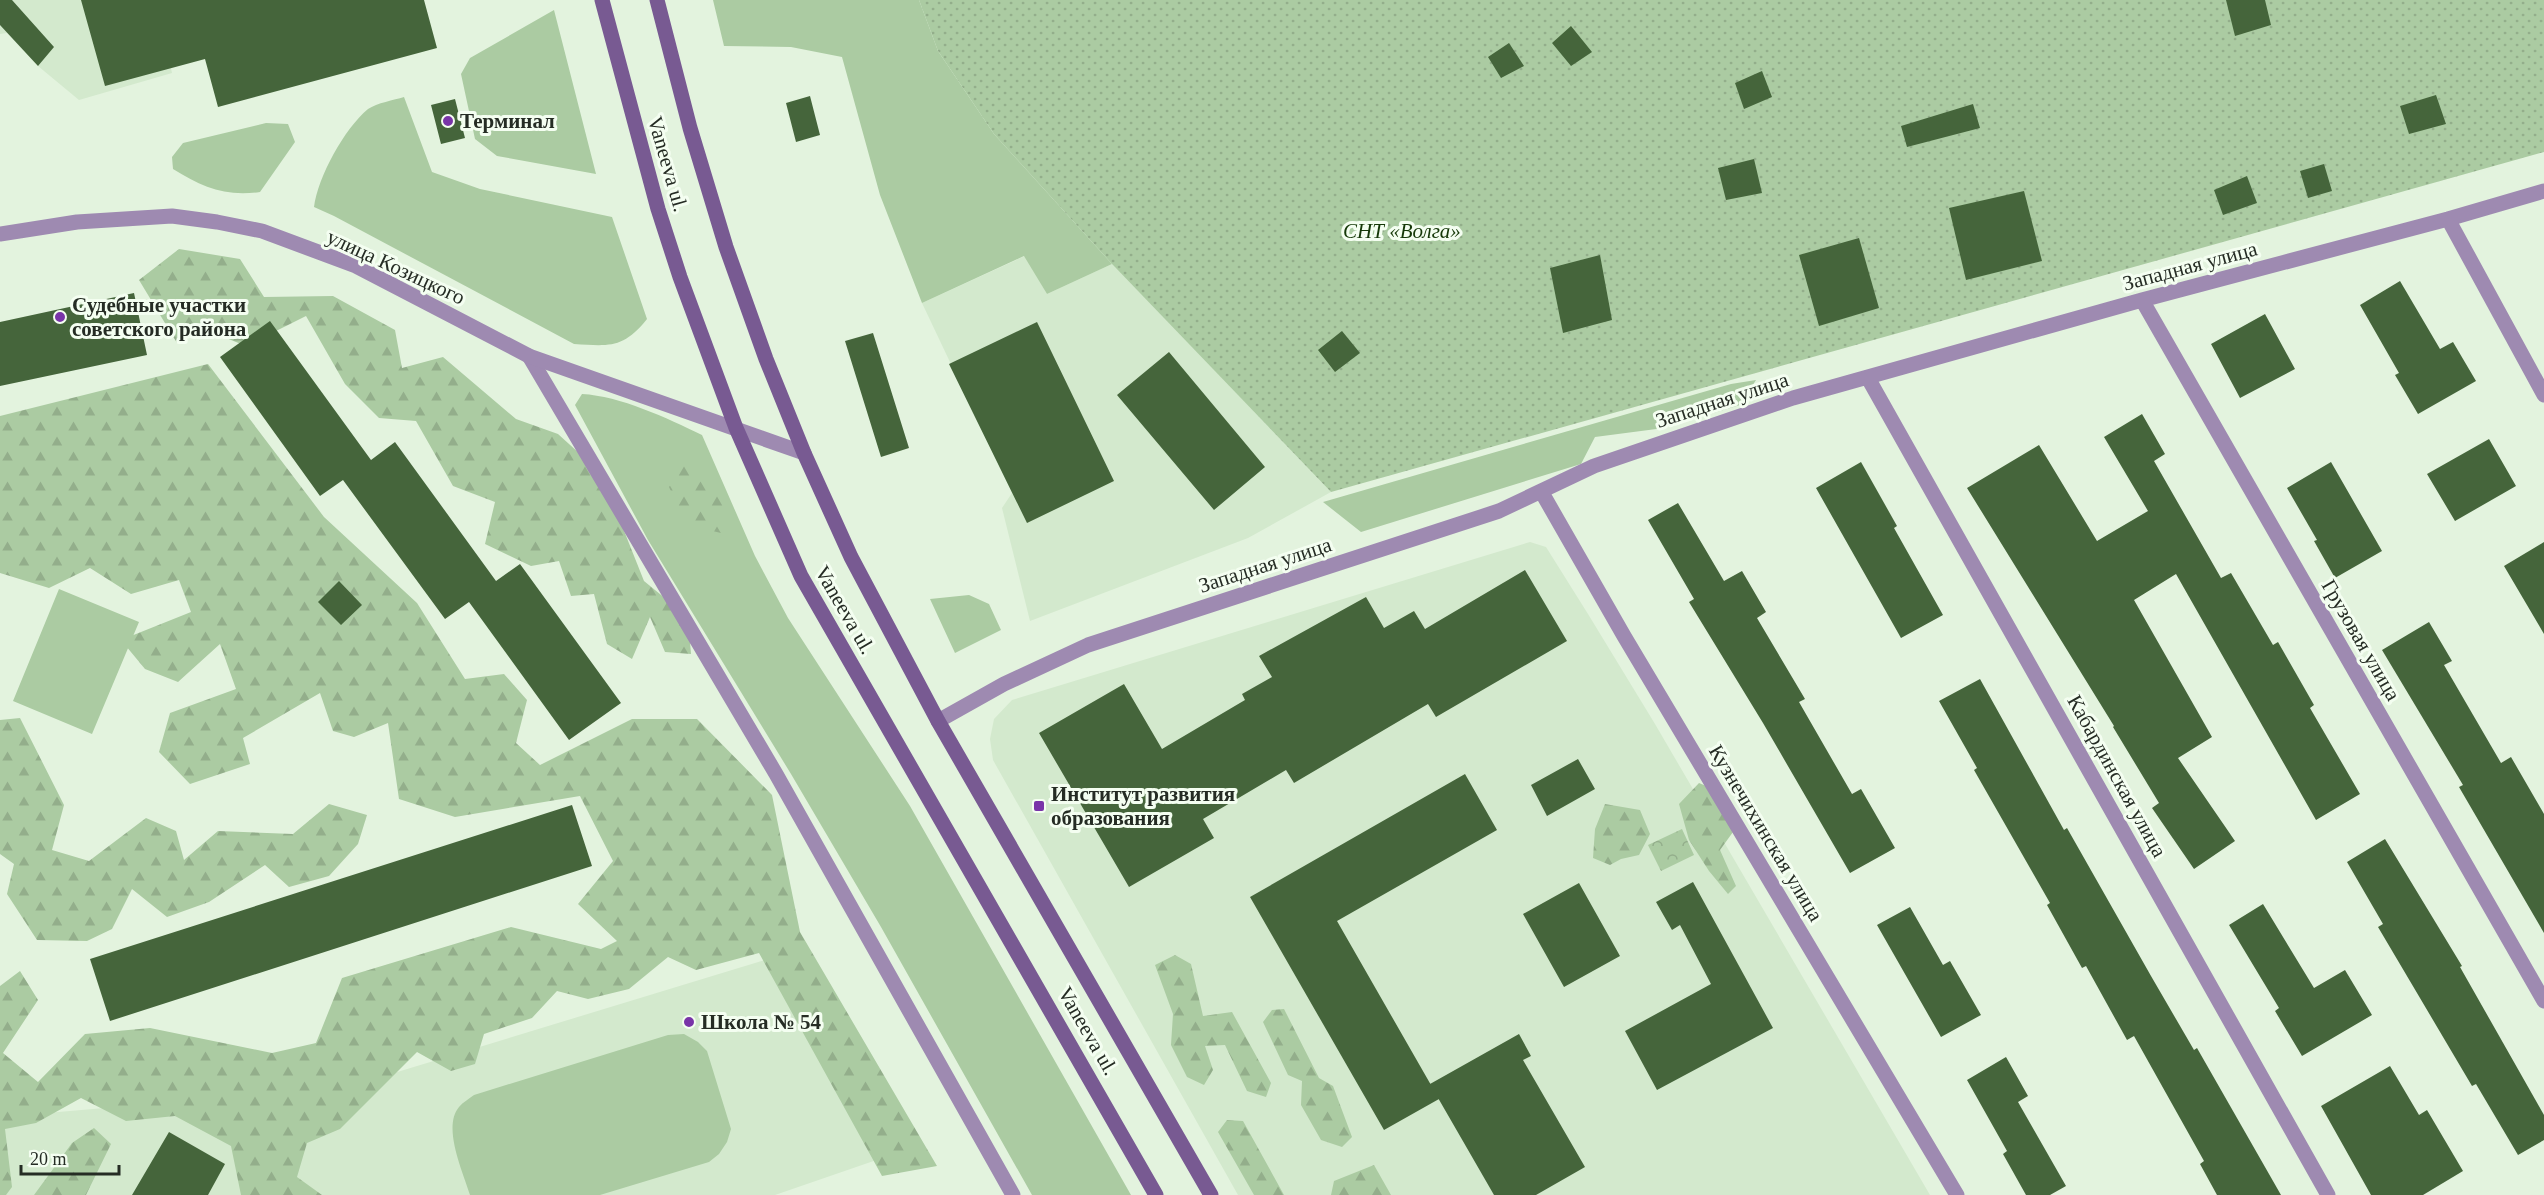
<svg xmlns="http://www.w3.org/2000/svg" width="2544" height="1195" font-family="Georgia,serif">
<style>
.built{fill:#d3e9cd}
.grass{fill:#abcba2}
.forest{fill:url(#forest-firs)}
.park{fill:url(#park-crowns)}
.garden{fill:url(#garden-dots)}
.building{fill:#45653b}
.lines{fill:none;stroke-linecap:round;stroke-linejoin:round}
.minor{stroke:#9e8ab1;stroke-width:15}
.tertiary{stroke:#9e8ab1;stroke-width:15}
.secondary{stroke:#785a92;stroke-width:15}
.poi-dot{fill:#7934a8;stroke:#f4fef1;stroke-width:2}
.labels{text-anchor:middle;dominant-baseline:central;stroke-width:6;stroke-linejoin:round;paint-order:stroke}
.poi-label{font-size:21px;font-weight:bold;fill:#252c24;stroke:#f4fef1;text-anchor:start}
.street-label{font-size:21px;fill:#252c24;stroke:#f4fef1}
.park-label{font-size:21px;font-style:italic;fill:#153808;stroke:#f4fef1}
</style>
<defs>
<pattern id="forest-firs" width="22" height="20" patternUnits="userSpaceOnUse" patternTransform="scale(1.5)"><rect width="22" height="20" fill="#abcba2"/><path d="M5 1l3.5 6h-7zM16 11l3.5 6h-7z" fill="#93ae8b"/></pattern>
<pattern id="park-crowns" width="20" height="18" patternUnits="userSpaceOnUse" patternTransform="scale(1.5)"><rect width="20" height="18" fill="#abcba2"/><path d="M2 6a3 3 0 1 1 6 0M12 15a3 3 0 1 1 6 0" fill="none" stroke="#93ae8b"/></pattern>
<pattern id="garden-dots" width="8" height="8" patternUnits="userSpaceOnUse" patternTransform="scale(1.5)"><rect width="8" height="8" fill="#abcba2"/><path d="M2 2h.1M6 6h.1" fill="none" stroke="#93ae8b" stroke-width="1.8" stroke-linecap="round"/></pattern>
</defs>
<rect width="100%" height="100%" fill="#e3f3de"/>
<path class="built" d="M 0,0 L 157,0 L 172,73 L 79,100 L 38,66 L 7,33 L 0,34 Z
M 1025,256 L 1047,294 L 1112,264 L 1331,492 L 1248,538 L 1030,621 L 1002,508 L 1012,493 L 922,303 Z
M 1530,542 L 1546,547 L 1588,614 L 1655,724 L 1930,1195 L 1238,1195 L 993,760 L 990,739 L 994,719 L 1012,700 Z
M 778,956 L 891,1155 L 775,1195 L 0,1195 L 0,1117 L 348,1087 Z"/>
<path class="grass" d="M 713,0 L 919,0 L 938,51 L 994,134 L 1112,264 L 1047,294 L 1024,256 L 922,303 L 880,195 L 842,57 L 791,47 L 724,46 Z
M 554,10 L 596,174 L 497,156 L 475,139 L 461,74 L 470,58 Z
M 404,97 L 432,172 L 480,189 L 612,217 L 647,319 C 623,349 609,346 574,344 L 334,216 L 314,207 C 318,177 344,129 368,109 C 377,103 394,100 404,97 Z
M 266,123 L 288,124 L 295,142 L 260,192 C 225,197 202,187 173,169 L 172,157 L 183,143 Z
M 1756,380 L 1740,405 L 1664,428 L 1595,437 L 1581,464 L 1361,532 L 1323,502 L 1731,384 Z
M 582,394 C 620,396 667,418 702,435 L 755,556 L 788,618 L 910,806 L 1131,1195 L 1032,1195 L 881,927 L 791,774 L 648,540 L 575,405 Z
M 59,589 L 139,622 L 92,734 L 13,701 Z
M 969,595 L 989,604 L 1001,630 L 955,653 L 930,599 Z
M 684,1034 L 698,1042 L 707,1051 L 731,1129 L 727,1142 L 719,1154 L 709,1162 L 600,1195 L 470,1195 C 463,1172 442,1127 459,1107 C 463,1102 469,1099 474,1095 L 668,1035 Z"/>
<path class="forest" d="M 179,249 L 240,259 L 264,297 L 333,296 L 395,330 L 402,368 L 443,357 L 516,419 L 558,434 L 601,473 L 644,581 L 688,617 L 691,654 L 665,652 L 650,617 L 632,659 L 607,644 L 594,594 L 571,596 L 559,561 L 531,566 L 485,544 L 495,502 L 453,486 L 416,421 L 379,418 L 345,384 L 306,316 L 246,346 L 206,330 L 177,343 L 139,280 Z
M 208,364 L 324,517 L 417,603 L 465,679 L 504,674 L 527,700 L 516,743 L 540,765 L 632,719 L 697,719 L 772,795 L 800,932 L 937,1166 L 882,1176 L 759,953 L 696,970 L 668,957 L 629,989 L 588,999 L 557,991 L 532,1018 L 484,1034 L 475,1064 L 451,1071 L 417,1052 L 340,1129 L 307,1143 L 297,1177 L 322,1195 L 241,1195 L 231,1146 L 175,1116 L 126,1121 L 81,1098 L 36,1123 L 5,1129 L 12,1187 L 6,1195 L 0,1195 L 0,986 L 20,971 L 38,1000 L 3,1053 L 38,1082 L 85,1034 L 150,1028 L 272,1053 L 316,1043 L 342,978 L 511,927 L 601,949 L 617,941 L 578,904 L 613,861 L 580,796 L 455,817 L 399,799 L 388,723 L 354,737 L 333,731 L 320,693 L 243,738 L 250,764 L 190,784 L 159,752 L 170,713 L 236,689 L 220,644 L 178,682 L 145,669 L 121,640 L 191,612 L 179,580 L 131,594 L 90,568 L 49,588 L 0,573 L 0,416 Z
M 687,461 L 708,470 L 730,515 L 721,533 L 687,525 L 669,487 Z
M 20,718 L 64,805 L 52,850 L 89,861 L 146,818 L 176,831 L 184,860 L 218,831 L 293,834 L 329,804 L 367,815 L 358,844 L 329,876 L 289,887 L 265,865 L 209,902 L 167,917 L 132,889 L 112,929 L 87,941 L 37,940 L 7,894 L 14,864 L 0,854 L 0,720 Z
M 1699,783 L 1725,794 L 1733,832 L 1720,850 L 1736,886 L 1728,894 L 1709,871 L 1689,840 L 1679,804 Z
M 1605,804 L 1640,810 L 1650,834 L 1639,855 L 1621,859 L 1610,865 L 1593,858 L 1595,829 Z
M 1175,955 L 1191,964 L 1203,1016 L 1232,1012 L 1271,1083 L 1266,1097 L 1247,1091 L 1225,1045 L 1205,1046 L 1213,1070 L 1204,1085 L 1187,1077 L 1171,1045 L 1173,1014 L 1155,965 Z
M 1284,1009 L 1319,1078 L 1333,1086 L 1352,1137 L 1342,1147 L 1321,1140 L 1301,1105 L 1302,1081 L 1288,1075 L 1263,1022 L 1272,1010 Z
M 1227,1120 L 1243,1121 L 1284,1195 L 1254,1195 L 1218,1132 Z
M 94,1128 L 111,1144 L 86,1195 L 34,1195 L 72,1143 Z
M 1374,1165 L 1391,1195 L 1331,1195 L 1334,1181 Z"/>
<path class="park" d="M 1682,829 L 1694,855 L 1661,871 L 1648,845 Z"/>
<path class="garden" d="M 919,0 L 2544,0 L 2544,152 L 1331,492 L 1112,264 L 994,134 L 938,51 Z"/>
<path class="building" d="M 0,0 L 12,0 L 54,47 L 38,66 L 0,25 Z
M 81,0 L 424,0 L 437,48 L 218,107 L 205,59 L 105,86 Z
M 2226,0 L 2265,0 L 2271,25 L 2235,36 Z
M 1571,26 L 1592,52 L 1571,66 L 1552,43 Z
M 1509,43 L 1524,66 L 1501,78 L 1488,57 Z
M 1762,71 L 1772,97 L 1744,109 L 1735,83 Z
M 2436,95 L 2446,124 L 2409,134 L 2400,106 Z
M 810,96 L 820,135 L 796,142 L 786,103 Z
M 455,99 L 465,138 L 441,144 L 431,105 Z
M 1973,104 L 1980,128 L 1907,147 L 1901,126 Z
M 1754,159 L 1762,193 L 1726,200 L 1718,168 Z
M 2324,164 L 2332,191 L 2308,198 L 2300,171 Z
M 2247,176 L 2257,203 L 2223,215 L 2214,190 Z
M 2024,191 L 2042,261 L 1966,280 L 1949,208 Z
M 1859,238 L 1879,308 L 1819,326 L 1799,255 Z
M 1600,255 L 1612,320 L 1563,333 L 1550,268 Z
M 2400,281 L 2440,349 L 2453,342 L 2476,381 L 2418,414 L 2395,375 L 2399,373 L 2360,305 Z
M 134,293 L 147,355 L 0,386 L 0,322 Z
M 2265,314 L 2295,369 L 2240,398 L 2211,344 Z
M 270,321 L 371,460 L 395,442 L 496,581 L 520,564 L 621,703 L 569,740 L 469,602 L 445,619 L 343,480 L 320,496 L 220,357 Z
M 1037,322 L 1114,481 L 1027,523 L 949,364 Z
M 1342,331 L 1360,353 L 1335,372 L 1318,350 Z
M 873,333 L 909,448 L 881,457 L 845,341 Z
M 1169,352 L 1265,467 L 1214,510 L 1117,395 Z
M 2142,414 L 2165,454 L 2154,461 L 2221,578 L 2231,573 L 2273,645 L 2278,642 L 2314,705 L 2310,708 L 2360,794 L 2316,820 L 2176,574 L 2134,600 L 2212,737 L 2178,758 L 2235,841 L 2194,869 L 2152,808 L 2159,803 L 2113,727 L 2114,726 L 1967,488 L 2039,445 L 2097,541 L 2148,511 L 2104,437 Z
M 2489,439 L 2516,486 L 2455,521 L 2427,474 Z
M 1861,462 L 1897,526 L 1894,528 L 1943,615 L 1901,638 L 1816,488 Z
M 2331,462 L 2382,551 L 2335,578 L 2314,541 L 2317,540 L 2287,488 Z
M 1678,503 L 1724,581 L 1742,571 L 1766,612 L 1757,618 L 1805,699 L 1799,702 L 1852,794 L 1861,789 L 1895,848 L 1850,873 L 1763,723 L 1689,602 L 1694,599 L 1648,520 Z
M 2544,542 L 2544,634 L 2504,566 Z
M 1525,570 L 1567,641 L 1436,717 L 1428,704 L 1294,783 L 1286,770 L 1203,819 L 1214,838 L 1129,887 L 1039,733 L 1124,684 L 1162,749 L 1245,700 L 1242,694 L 1272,677 L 1259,656 L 1366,597 L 1384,628 L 1414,611 L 1425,629 Z
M 339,581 L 362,605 L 341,625 L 318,602 Z
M 2429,622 L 2452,661 L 2444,665 L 2501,763 L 2511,757 L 2544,814 L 2544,933 L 2459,787 L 2463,785 L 2382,650 Z
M 1980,679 L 2064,830 L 2067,828 L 2151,976 L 2194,1050 L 2197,1048 L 2281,1195 L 2217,1195 L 2200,1164 L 2204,1161 L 2134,1036 L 2127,1040 L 2086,966 L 2082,968 L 2047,905 L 2050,903 L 1974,770 L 1977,768 L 1939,701 Z
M 1578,759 L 1595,789 L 1547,816 L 1531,785 Z
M 1465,774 L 1497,830 L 1337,921 L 1439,1099 L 1384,1130 L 1250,897 Z
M 572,805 L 592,866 L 110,1021 L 90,959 Z
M 2385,839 L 2462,966 L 2460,967 L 2544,1115 L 2544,1140 L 2518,1155 L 2476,1084 L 2472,1086 L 2378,927 L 2383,924 L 2347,862 Z
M 1693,882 L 1773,1028 L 1657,1090 L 1625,1031 L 1711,984 L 1680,925 L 1672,930 L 1656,902 Z
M 1579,883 L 1620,956 L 1564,987 L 1523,914 Z
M 2263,904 L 2314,988 L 2345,970 L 2372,1015 L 2302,1056 L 2275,1011 L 2279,1008 L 2229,925 Z
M 1910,907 L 1943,965 L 1950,961 L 1981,1015 L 1941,1037 L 1877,925 Z
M 1519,1034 L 1531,1056 L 1523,1060 L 1585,1167 L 1536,1195 L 1494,1195 L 1430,1084 Z
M 2006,1057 L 2028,1096 L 2018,1102 L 2066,1186 L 2050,1195 L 2026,1195 L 2003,1154 L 2007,1151 L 1967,1080 Z
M 2390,1066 L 2419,1115 L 2427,1110 L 2463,1171 L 2423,1195 L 2371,1195 L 2321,1106 Z
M 169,1132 L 225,1164 L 208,1195 L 132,1195 Z"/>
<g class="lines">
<path class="minor" d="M 2448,219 L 2544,395
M 2142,300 L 2544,1001
M 529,356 L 776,774 L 1013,1195
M 1868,378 L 2328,1195
M 1541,491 L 1624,636 L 1957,1195
M 938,721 L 1004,684 L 1088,645 L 1499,511 L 1594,466 L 1793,398 L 2142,300 L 2448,219 L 2544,191"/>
<path class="tertiary" d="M 0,234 L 77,222 L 172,216 L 217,222 L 262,231 L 356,266 L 529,356 L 804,453"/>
<path class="secondary" d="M 602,0 L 658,209 L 680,277 L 736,428 L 801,576 L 1156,1195
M 657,0 L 690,128 L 726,247 L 766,359 L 804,453 L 851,557 L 938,721 L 1211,1195"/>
</g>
<g class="poi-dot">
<circle cx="448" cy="121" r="6"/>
<circle cx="60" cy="317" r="6"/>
<rect x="1033" y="800" width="12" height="12" rx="3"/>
<circle cx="689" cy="1022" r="6"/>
</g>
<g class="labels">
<g class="poi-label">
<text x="460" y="121">Терминал</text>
<text x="72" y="305">Судебные участки<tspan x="72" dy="24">советского района</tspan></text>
<text x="1051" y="794">Институт развития<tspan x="1051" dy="24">образования</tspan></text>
<text x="701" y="1022">Школа № 54</text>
</g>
<g class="street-label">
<text transform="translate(668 164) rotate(74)">Vaneeva ul.</text>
<text transform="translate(2190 266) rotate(-15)">Западная улица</text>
<text transform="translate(396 267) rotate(25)">улица Козицкого</text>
<text transform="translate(1722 400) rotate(-18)">Западная улица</text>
<text transform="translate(1265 565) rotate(-18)">Западная улица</text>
<text transform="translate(845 610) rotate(60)">Vaneeva ul.</text>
<text transform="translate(2361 640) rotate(60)">Грузовая улица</text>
<text transform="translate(2117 776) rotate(61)">Кабардинская улица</text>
<text transform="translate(1766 833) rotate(59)">Кузнечихинская улица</text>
<text transform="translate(1088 1031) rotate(60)">Vaneeva ul.</text>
</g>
<g class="park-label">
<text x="1402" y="231">СНТ «Волга»</text>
</g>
</g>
<path d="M21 1165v9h98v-9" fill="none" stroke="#252c24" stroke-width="3"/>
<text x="30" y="1165" font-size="18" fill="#252c24" stroke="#f4fef1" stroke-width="4.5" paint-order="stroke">20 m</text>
</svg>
